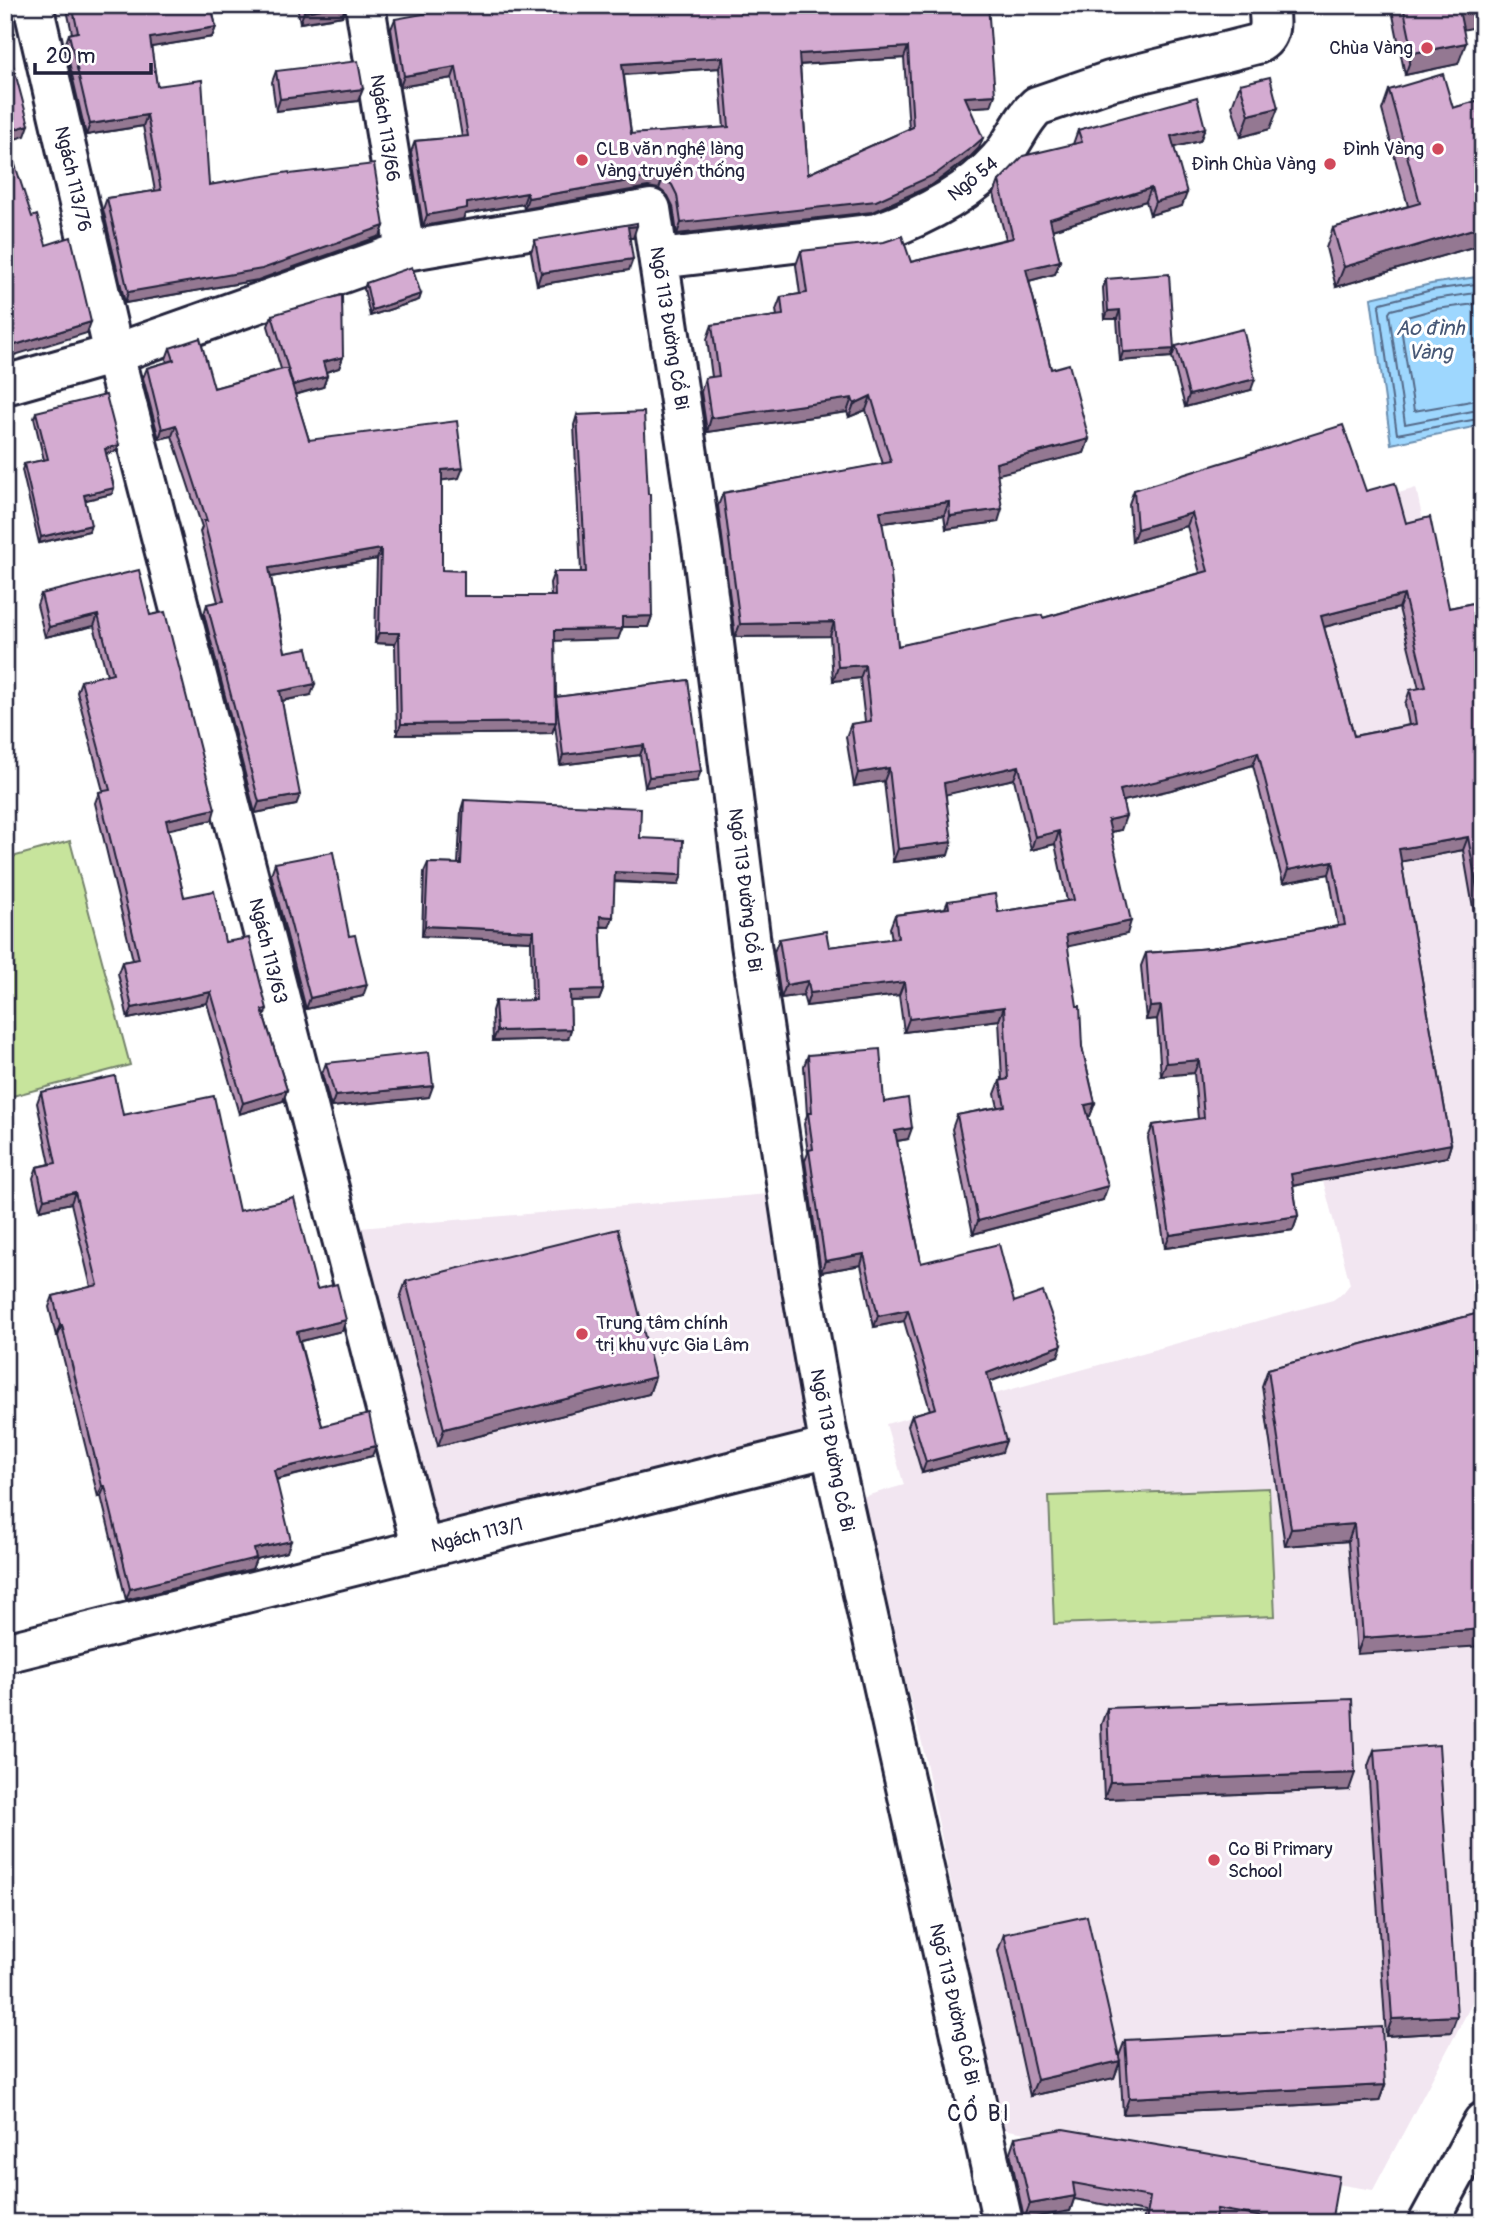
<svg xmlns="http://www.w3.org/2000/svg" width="1488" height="2228" font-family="Pangolin,sans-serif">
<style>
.built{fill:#f2e6f1}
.green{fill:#c7e49c;stroke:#74836c;stroke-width:2}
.water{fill:#9ed7fe;stroke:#6c8fb0;stroke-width:2}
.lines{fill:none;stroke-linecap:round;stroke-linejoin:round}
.shore{stroke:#546a89;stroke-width:2}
.minor-casing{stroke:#22223b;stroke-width:44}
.secondary-casing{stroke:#22223b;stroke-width:44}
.minor{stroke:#fff;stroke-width:38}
.secondary{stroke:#fff;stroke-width:38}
.wall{fill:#b693b4;stroke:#22223b;stroke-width:2;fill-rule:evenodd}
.shaded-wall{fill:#947892;stroke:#22223b;stroke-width:2}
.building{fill:#d4abd1;stroke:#22223b;stroke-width:2;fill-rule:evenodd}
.poi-dot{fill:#d1495b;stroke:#fff;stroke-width:2.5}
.labels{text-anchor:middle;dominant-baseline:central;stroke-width:6;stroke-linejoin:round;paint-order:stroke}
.poi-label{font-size:19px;fill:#22223b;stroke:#fff;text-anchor:end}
.street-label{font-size:19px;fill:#22223b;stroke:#fff}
.water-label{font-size:21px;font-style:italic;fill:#475876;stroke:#fff}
.quarter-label{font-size:23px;letter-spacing:2px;fill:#22223b;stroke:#fff}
</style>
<rect width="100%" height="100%" fill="#fff"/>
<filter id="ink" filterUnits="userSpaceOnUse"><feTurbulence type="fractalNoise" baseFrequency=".0143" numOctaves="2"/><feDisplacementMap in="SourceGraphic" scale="14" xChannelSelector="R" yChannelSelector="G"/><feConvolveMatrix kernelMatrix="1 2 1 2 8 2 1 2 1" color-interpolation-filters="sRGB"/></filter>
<g filter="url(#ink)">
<path class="built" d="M 1416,488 L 1444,620 L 1483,613 L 1483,1977 L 1468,2011 L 1373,2190 L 1002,2129 L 922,1743 L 888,1616 L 862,1497 L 904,1485 L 886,1424 L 1333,1300 L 1343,1293 L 1350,1284 L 1314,1146 L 1375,1133 L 1329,875 L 1283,883 L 1253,760 L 1176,489 L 1361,504 Z
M 769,1194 L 806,1440 L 426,1537 L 348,1229 Z"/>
<path class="green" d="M 70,841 L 130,1065 L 5,1098 L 5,859 Z
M 1269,1488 L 1275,1616 L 1054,1624 L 1049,1496 Z"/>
<path class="water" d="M 1483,276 L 1483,425 L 1391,444 L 1371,298 L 1431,284 Z"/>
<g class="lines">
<path class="shore" d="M 1483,283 L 1432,290 L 1381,303 L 1379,306 L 1397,434 L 1483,418
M 1483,292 L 1434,299 L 1391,310 L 1389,313 L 1405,424 L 1483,409
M 1483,303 L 1436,309 L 1403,318 L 1400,321 L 1414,411 L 1483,399"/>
<g class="minor-casing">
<path id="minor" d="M 33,5 L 114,354 L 422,1549
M 365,5 L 405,251
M 659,259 L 877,233 C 922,217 967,195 999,159 C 1014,143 1021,120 1037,106 L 1110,81 L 1257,44 C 1273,36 1270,21 1268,5
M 5,385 L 114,354 L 405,251 L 651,209 L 703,554 L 751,944 L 801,1283 L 827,1432 L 1003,2223
M 5,1653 L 830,1447"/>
</g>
<g class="secondary-casing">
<path id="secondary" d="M 1428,2223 L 1483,2122"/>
</g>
<use href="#minor" class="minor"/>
<use href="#secondary" class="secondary"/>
</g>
<path class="wall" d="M 66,5 L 211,5 L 216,27 L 212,37 L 151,47 L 157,86 L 209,185 L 290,174 L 384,226 L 380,236 L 258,280 L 125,303 L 103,209 L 107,198 L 155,191 L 143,126 L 86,135 L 65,45 L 69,34 L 72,33 Z
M 297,5 L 346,5 L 342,16 L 300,23 Z
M 988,5 L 991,106 L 969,107 L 979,148 L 971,156 L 932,185 L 872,212 L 677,234 L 673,206 L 668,196 L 659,189 L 648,187 L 524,209 L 523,204 L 465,214 L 463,219 L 423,226 L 411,152 L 415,141 L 462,137 L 452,78 L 400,87 L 391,29 L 395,19 ZM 904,58 L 909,129 L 808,174 L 800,65 ZM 719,68 L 724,128 L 631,134 L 624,75 Z
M 1391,5 L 1483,5 L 1483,26 L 1463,29 L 1458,64 L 1405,75 Z
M 276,71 L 358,101 L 276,111 L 272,82 Z
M 1240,84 L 1270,129 L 1241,137 L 1232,106 Z
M 1389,90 L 1453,108 L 1483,99 L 1483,244 L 1336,287 L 1326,248 L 1333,228 L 1408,206 L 1382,110 Z
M 1205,128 L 1200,141 L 1174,147 L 1182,206 L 1150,215 L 1146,201 L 1052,230 L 1060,261 L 1055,274 L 1029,281 L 1051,369 L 1089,439 L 1084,453 L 997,474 L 998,522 L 946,529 L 944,515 L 882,523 L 898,646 L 1043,618 L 1200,573 L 1187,526 L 1132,542 L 1129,504 L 1134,490 L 1366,491 L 1406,523 L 1449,608 L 1483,601 L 1483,965 L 1463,850 L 1401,861 L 1451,1144 L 1447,1157 L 1293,1186 L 1298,1216 L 1293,1230 L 1165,1248 L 1148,1138 L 1153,1125 L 1198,1119 L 1194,1073 L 1161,1076 L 1157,1019 L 1146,1020 L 1141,966 L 1146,953 L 1211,948 L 1338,926 L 1329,874 L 1283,883 L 1253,765 L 1171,790 L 1122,801 L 1121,830 L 1111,832 L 1127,934 L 1067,946 L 1082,1047 L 1095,1103 L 1090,1116 L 1088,1116 L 1103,1200 L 973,1234 L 952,1129 L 957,1115 L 998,1107 L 995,1094 L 1000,1081 L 1002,1080 L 999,1020 L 904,1032 L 899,995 L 806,1006 L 803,995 L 781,998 L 774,952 L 779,939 L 829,947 L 892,939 L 890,928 L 895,915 L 945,908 L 948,901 L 998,912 L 1067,901 L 1055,844 L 1031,850 L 1014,779 L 946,794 L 948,855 L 893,862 L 884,781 L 854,786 L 846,737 L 851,724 L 865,722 L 860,678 L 833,681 L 830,636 L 735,637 L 718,506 L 723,493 L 883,464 L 866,410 L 849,417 L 847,412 L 707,432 L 701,392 L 705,378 L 712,377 L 707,339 L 712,325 L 777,316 L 776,310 L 781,297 L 800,294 L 796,265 L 801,251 L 911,262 L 1006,239 L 994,194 L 999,181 L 1073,144 L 1078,130 ZM 1399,608 L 1419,689 L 1410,690 L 1405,704 L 1409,725 L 1354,736 L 1324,627 Z
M 630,238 L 629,270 L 537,285 L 531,252 L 535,240 L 633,238 Z
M 1106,279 L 1174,349 L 1171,357 L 1120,361 L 1117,319 L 1105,319 L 1103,288 Z
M 366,283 L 421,294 L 419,300 L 370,316 L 364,289 Z
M 272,315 L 343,357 L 339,368 L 326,372 L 327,376 L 323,387 L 295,395 L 309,440 L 459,478 L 442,480 L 442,570 L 464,596 L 551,596 L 550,583 L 554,572 L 581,572 L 574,425 L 577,415 L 652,616 L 648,627 L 622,627 L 618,639 L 555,640 L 556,697 L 688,680 L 697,781 L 645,787 L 640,755 L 560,765 L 555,725 L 552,733 L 397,735 L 395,644 L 375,643 L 377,559 L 271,577 L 285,652 L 311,695 L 282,701 L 296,805 L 255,813 L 204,614 L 207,604 L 218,602 L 200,532 L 202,527 L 172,436 L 159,439 L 143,378 L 147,368 L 167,362 L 166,359 L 170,348 L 214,388 L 281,369 L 268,326 Z
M 1176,346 L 1251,390 L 1185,407 L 1172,357 Z
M 36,412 L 119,445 L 116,451 L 106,454 L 114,488 L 112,494 L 85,500 L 89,531 L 39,543 L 22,470 L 24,464 L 44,460 L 34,418 Z
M 41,594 L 150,615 L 212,820 L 168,829 L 184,897 L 225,942 L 267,1009 L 264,1016 L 287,1090 L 283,1101 L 239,1114 L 207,1003 L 128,1019 L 118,973 L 122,962 L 133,960 L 95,803 L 99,792 L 103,791 L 77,692 L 81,681 L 107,675 L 94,626 L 45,637 L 37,605 Z
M 464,800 L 640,838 L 682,875 L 678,885 L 614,882 L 613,917 L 609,927 L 600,927 L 603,990 L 599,1000 L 570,1001 L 571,1029 L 568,1039 L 493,1041 L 492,1011 L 495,1001 L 532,1001 L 531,941 L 422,936 L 424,872 L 428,863 L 458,864 L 461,810 Z
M 275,863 L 349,936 L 363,996 L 306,1009 L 271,874 Z
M 808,1055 L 884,1102 L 908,1139 L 897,1141 L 921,1263 L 1014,1302 L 1058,1356 L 990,1381 L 1002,1452 L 922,1473 L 908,1426 L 912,1415 L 930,1410 L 904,1321 L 874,1327 L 861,1265 L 821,1272 L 805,1161 L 808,1153 L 804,1124 L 807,1115 L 804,1066 Z
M 326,1063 L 429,1097 L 331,1107 L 322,1074 Z
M 41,1092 L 123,1115 L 239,1211 L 317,1289 L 346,1320 L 342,1331 L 300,1341 L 322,1426 L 372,1456 L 276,1480 L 287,1552 L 256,1559 L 252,1569 L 126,1600 L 101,1496 L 98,1497 L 58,1336 L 56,1336 L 49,1307 L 53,1296 L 91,1287 L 71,1203 L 40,1210 L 33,1178 L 37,1167 L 50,1164 L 37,1103 Z
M 406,1281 L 655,1377 L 649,1394 L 438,1446 L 400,1298 Z
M 1483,1312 L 1357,1654 L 1348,1541 L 1285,1546 L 1262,1386 L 1268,1369 Z
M 1107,1708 L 1349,1790 L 1104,1799 L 1101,1725 Z
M 1374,1750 L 1451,2032 L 1386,2036 L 1368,1766 Z
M 1004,1934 L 1119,2056 L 1125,2040 L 1385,2085 L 1379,2101 L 1123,2114 L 1120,2062 L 1114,2078 L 1030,2096 L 998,1951 Z
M 1015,2137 L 1331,2223 L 1143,2223 L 1145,2212 L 1074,2199 L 1070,2211 L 1024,2219 L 1010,2152 Z"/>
<path class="shaded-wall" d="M 346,5 L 342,16 L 300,23 L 304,12 Z
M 1483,6 L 1483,26 L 1451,32 L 1459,10 Z
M 216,27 L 212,37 L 146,48 L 150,38 Z
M 1466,43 L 1458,64 L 1405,75 L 1413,53 Z
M 908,47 L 904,58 L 795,65 L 799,54 Z
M 723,57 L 719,68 L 618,75 L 622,64 Z
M 456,67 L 452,78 L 400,87 L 404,76 Z
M 363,89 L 358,101 L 276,111 L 280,99 Z
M 995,95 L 991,106 L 961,108 L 965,97 Z
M 1278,108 L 1270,129 L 1241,137 L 1249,115 Z
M 147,115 L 143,126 L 86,135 L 90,124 Z
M 29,125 L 25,136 L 5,142 L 5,132 Z
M 1205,128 L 1200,141 L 1166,149 L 1171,136 Z
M 983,138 L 979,148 L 971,156 L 932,185 L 872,212 L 677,234 L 681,223 Z
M 652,177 L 663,178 L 659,189 L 648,187 L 524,209 L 528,198 Z
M 1151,188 L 1146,201 L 1045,232 L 1050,219 Z
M 527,193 L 523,204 L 465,214 L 463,219 L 423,226 L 427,215 L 467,203 Z
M 1187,193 L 1182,206 L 1150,215 L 1155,202 Z
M 384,226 L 380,236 L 258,280 L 125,303 L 128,292 Z
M 637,226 L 633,238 L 624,238 L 628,227 Z
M 1483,226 L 1483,244 L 1336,287 L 1344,267 Z
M 633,259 L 629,270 L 537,285 L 541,273 Z
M 1060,261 L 1055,274 L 1021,283 L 1026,269 Z
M 421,294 L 419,300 L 370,316 L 372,310 Z
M 1120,310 L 1117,319 L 1105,319 L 1108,311 Z
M 91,322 L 87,333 L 5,358 L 5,348 Z
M 1174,349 L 1171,357 L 1120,361 L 1123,352 Z
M 343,357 L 339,368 L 319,374 L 323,362 Z
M 327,376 L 323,387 L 289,396 L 293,385 Z
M 1255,379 L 1251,390 L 1185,407 L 1189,395 Z
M 871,396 L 866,410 L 849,417 L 854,404 Z
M 852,398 L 847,412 L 707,432 L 711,418 Z
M 176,425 L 172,436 L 159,439 L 162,429 Z
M 1089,439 L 1084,453 L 991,476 L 996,463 Z
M 119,445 L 116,451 L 103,455 L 105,449 Z
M 463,468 L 459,478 L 438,481 L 442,470 Z
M 114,488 L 112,494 L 82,501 L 84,495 Z
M 949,502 L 944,515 L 875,524 L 880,511 Z
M 1002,509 L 998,522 L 946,529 L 950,516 Z
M 1192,513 L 1187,526 L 1132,542 L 1137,529 Z
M 91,525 L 89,531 L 39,543 L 41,537 Z
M 381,549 L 377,559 L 265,578 L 269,568 Z
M 1404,595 L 1399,608 L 1316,629 L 1321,616 Z
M 98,615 L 94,626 L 45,637 L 49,627 Z
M 652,616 L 648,627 L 618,627 L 622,617 Z
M 834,622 L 830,636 L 735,637 L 740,624 Z
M 622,629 L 618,639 L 552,641 L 555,630 Z
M 379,633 L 399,633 L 395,644 L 375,643 Z
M 865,665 L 860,678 L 833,681 L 838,667 Z
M 315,684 L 311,695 L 276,702 L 280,691 Z
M 556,722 L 552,733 L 397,735 L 401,724 Z
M 644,745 L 640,755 L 560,765 L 563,755 Z
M 1258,752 L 1253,765 L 1171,790 L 1115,803 L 1120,790 Z
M 1019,766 L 1014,779 L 940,796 L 944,783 Z
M 889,768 L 884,781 L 854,786 L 858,773 Z
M 701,771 L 697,781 L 645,787 L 649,777 Z
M 300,795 L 296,805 L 255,813 L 259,802 Z
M 215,809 L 212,820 L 162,831 L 166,820 Z
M 1126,816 L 1121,830 L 1104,833 L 1108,820 Z
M 1059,831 L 1055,844 L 1031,850 L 1035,837 Z
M 1468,837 L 1463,850 L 1394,863 L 1399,849 Z
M 952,842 L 948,855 L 893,862 L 898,849 Z
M 1333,861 L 1329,874 L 1283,883 L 1288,870 Z
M 615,872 L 682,875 L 678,885 L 611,881 Z
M 600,916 L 613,917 L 609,927 L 596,926 Z
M 1131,921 L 1127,934 L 1061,948 L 1066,935 Z
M 425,926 L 534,931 L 531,941 L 422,936 Z
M 808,981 L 803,995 L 781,998 L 786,985 Z
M 904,982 L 899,995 L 806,1006 L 810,993 Z
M 367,985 L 363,996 L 306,1009 L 310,998 Z
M 603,990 L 599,1000 L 566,1001 L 570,991 Z
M 211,992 L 207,1003 L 128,1019 L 132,1008 Z
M 1161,1006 L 1157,1019 L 1146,1020 L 1150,1007 Z
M 1004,1007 L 999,1020 L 904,1032 L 909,1019 Z
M 571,1029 L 568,1039 L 493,1041 L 497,1031 Z
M 1199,1060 L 1194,1073 L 1161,1076 L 1166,1063 Z
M 433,1086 L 429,1097 L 331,1107 L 335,1096 Z
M 287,1090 L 283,1101 L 239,1114 L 243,1103 Z
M 1095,1103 L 1090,1116 L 1080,1118 L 1085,1105 Z
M 912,1128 L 908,1139 L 891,1142 L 895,1131 Z
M 1451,1144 L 1447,1157 L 1286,1187 L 1291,1174 Z
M 1108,1186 L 1103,1200 L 973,1234 L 978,1221 Z
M 75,1192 L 71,1203 L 40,1210 L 44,1199 Z
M 1298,1216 L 1293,1230 L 1165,1248 L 1170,1235 Z
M 864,1254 L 861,1265 L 821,1272 L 825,1261 Z
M 908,1310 L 904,1321 L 874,1327 L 878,1316 Z
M 346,1320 L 342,1331 L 293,1343 L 297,1332 Z
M 60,1325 L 62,1325 L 58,1336 L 56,1336 Z
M 1062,1345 L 1058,1356 L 984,1384 L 987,1373 Z
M 655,1377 L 649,1394 L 438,1446 L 444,1429 Z
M 1006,1441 L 1002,1452 L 922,1473 L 926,1462 Z
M 376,1446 L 372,1456 L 270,1481 L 274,1470 Z
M 102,1486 L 105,1486 L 101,1496 L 98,1497 Z
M 1354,1524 L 1348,1541 L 1285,1546 L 1291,1529 Z
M 291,1541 L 287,1552 L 256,1559 L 252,1569 L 126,1600 L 130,1589 L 254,1549 Z
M 1483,1629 L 1483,1646 L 1357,1654 L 1363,1638 Z
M 1355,1773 L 1349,1790 L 1104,1799 L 1110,1782 Z
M 1457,2016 L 1451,2032 L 1386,2036 L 1392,2019 Z
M 1120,2061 L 1114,2078 L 1030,2096 L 1037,2080 Z
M 1385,2085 L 1379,2101 L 1123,2114 L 1129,2098 Z
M 1075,2196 L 1070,2211 L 1024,2219 L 1030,2204 Z"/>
<path class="building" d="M 72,5 L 211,5 L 216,27 L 150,38 L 157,86 L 202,80 L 209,185 L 289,172 L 290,174 L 374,164 L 384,226 L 262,269 L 128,292 L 107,198 L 161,190 L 147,115 L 90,124 L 69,34 L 78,32 Z
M 303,5 L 344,5 L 304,12 Z
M 472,5 L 988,5 L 995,95 L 965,97 L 983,138 L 975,145 L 936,174 L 876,201 L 681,223 L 677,195 L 672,185 L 663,178 L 652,177 L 528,198 L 527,193 L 467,203 L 467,208 L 427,215 L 415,141 L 468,136 L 456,67 L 404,76 L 395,19 ZM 908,47 L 913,127 L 808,174 L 799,54 ZM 723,57 L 729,127 L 631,134 L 622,64 Z
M 1403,5 L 1483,5 L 1483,6 L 1459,10 L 1466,43 L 1413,53 Z
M 9,50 L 29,125 L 5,132 L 5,51 Z
M 358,61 L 363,89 L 280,99 L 276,71 Z
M 1443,74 L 1453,108 L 1483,99 L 1483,226 L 1344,267 L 1333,228 L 1420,203 L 1389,90 Z
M 1270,77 L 1278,108 L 1249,115 L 1240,84 Z
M 1197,97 L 1205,128 L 1171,136 L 1187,193 L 1155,202 L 1151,188 L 1050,219 L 1060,261 L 1026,269 L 1051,369 L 1069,364 L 1089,439 L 996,463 L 1002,509 L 950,516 L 949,502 L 880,511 L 890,565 L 898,646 L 1018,619 L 1042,615 L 1043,618 L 1208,571 L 1192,513 L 1137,529 L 1134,490 L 1343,425 L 1366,491 L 1395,483 L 1406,523 L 1430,517 L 1449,608 L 1483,601 L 1483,923 L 1468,837 L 1399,849 L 1451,1144 L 1291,1174 L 1298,1216 L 1170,1235 L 1153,1125 L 1204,1118 L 1199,1060 L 1166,1063 L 1161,1006 L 1150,1007 L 1146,953 L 1211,948 L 1345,925 L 1333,861 L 1288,870 L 1258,752 L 1175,777 L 1120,790 L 1126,816 L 1108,820 L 1131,921 L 1066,935 L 1077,1006 L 1080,1006 L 1082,1047 L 1095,1103 L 1085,1105 L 1108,1186 L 978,1221 L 957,1115 L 1005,1106 L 1000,1081 L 1008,1079 L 1004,1007 L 909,1019 L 904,982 L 810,993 L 808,981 L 786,985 L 779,939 L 826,931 L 829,947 L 898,938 L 895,915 L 949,908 L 948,901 L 995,894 L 998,912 L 1074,900 L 1059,831 L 1035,837 L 1019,766 L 944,783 L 952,842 L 898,849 L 889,768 L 858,773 L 851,724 L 871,721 L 865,665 L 838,667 L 834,622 L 740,624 L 723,493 L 891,462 L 871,396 L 854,404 L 852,398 L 711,418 L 705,378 L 719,376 L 712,325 L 783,315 L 781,297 L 807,293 L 801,251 L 884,242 L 902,236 L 911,262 L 1013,238 L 999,181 L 1023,156 L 1082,142 L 1078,130 ZM 1404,595 L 1426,687 L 1410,690 L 1416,724 L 1354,736 L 1321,616 Z
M 5,134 L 32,217 L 37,215 L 46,245 L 71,237 L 91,322 L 5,348 Z
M 637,223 L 637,226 L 628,227 L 633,259 L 541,273 L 535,240 Z
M 412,267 L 421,294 L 372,310 L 366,283 Z
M 1169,274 L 1174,349 L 1123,352 L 1120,310 L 1108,311 L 1106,279 Z
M 342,295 L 343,357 L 323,362 L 327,376 L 293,385 L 272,315 Z
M 1243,329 L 1255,379 L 1189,395 L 1176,346 Z
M 200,338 L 214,388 L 287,368 L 309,440 L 457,421 L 463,468 L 442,470 L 442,570 L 464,571 L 464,596 L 555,596 L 554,572 L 586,572 L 577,415 L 644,412 L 648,494 L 650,494 L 652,616 L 622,617 L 622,629 L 555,630 L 556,722 L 401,724 L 399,633 L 379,633 L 381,549 L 269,568 L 285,652 L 307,648 L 315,684 L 280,691 L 300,795 L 259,802 L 207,604 L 224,601 L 204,521 L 207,521 L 176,425 L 162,429 L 147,368 L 174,360 L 170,348 Z
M 106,395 L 119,445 L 105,449 L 114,488 L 84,495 L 91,525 L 41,537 L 24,464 L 48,459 L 36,412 Z
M 139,570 L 150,615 L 165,612 L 215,809 L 166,820 L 184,897 L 214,891 L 225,942 L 249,938 L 267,1009 L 262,1010 L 287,1090 L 243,1103 L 211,992 L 132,1008 L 122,962 L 139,959 L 99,792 L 110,790 L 81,681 L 113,673 L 98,615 L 49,627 L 41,594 Z
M 688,680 L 701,771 L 649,777 L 644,745 L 563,755 L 556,697 Z
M 464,800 L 641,808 L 640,838 L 683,840 L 682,875 L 615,872 L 613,917 L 600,916 L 603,990 L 570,991 L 571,1029 L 497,1031 L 495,1001 L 536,1000 L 534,931 L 425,926 L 428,863 L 461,864 Z
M 333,852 L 349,936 L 355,935 L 367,985 L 310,998 L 275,863 Z
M 880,1049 L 884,1102 L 908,1098 L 912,1128 L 895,1131 L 921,1263 L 999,1244 L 1014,1302 L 1043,1292 L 1062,1345 L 987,1373 L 1006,1441 L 926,1462 L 912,1415 L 936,1408 L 908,1310 L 878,1316 L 864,1254 L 825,1261 L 809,1150 L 813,1149 L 808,1113 L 812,1113 L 808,1055 Z
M 429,1052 L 433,1086 L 335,1096 L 326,1063 Z
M 115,1076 L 123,1115 L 214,1096 L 239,1211 L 294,1198 L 317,1289 L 337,1284 L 346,1320 L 297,1332 L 322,1426 L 369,1414 L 376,1446 L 274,1470 L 291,1541 L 254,1549 L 256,1558 L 130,1589 L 105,1486 L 102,1486 L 62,1325 L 60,1325 L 53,1296 L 98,1285 L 75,1192 L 44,1199 L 37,1167 L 56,1163 L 41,1092 Z
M 618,1229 L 655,1377 L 444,1429 L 406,1281 Z
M 1483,1312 L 1483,1629 L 1363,1638 L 1354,1524 L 1291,1529 L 1268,1369 Z
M 1352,1699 L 1355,1773 L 1110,1782 L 1107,1708 Z
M 1439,1745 L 1457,2016 L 1392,2019 L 1374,1750 Z
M 1087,1916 L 1120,2061 L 1037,2080 L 1004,1934 Z
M 1382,2027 L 1385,2085 L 1129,2098 L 1125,2040 Z
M 1063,2129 L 1339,2176 L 1331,2223 L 1298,2223 L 1217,2209 L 1214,2223 L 1146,2223 L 1150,2197 L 1073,2183 L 1075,2196 L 1030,2204 L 1015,2137 Z"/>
</g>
<g class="poi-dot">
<circle cx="1427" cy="48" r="7"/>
<circle cx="1438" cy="149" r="7"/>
<circle cx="582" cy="160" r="7"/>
<circle cx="1330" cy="164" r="7"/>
<circle cx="582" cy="1334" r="7"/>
<circle cx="1214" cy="1860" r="7"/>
</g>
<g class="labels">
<g class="poi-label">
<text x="1413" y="48">Chùa Vàng</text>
<text x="596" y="149" text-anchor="start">CLB văn nghệ làng<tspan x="596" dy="22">Vàng truyền thống</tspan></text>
<text x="1424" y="149">Đình Vàng</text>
<text x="1316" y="164">Đình Chùa Vàng</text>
<text x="596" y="1323" text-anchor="start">Trung tâm chính<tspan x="596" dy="22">trị khu vực Gia Lâm</tspan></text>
<text x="1228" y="1849" text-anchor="start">Co Bi Primary<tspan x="1228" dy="22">School</tspan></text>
</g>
<g class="street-label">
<text transform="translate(385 128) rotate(81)">Ngách 113/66</text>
<text transform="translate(73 179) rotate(77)">Ngách 113/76</text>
<text transform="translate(973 179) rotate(-39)">Ngõ 54</text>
<text transform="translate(669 328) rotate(81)">Ngõ 113 Đường Cổ Bi</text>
<text transform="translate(745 890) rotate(83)">Ngõ 113 Đường Cổ Bi</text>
<text transform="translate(268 951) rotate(76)">Ngách 113/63</text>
<text transform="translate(832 1450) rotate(79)">Ngõ 113 Đường Cổ Bi</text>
<text transform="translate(477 1535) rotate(-14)">Ngách 113/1</text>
<text transform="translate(954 2004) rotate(77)">Ngõ 113 Đường Cổ Bi</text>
</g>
<g class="water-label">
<text x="1430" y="328">Ao đình<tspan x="1430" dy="24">Vàng</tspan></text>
</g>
<g class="quarter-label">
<text x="979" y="2113">CỔ BI</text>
</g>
</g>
<rect width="1488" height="2228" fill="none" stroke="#fff" stroke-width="28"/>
<rect x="14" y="14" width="1460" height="2200" fill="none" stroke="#22223b" stroke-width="2.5" filter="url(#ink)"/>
<path d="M35 63v10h116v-10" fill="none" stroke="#22223b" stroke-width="3.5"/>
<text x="46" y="63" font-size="21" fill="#22223b" stroke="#ffffff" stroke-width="5" paint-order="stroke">20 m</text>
</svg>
